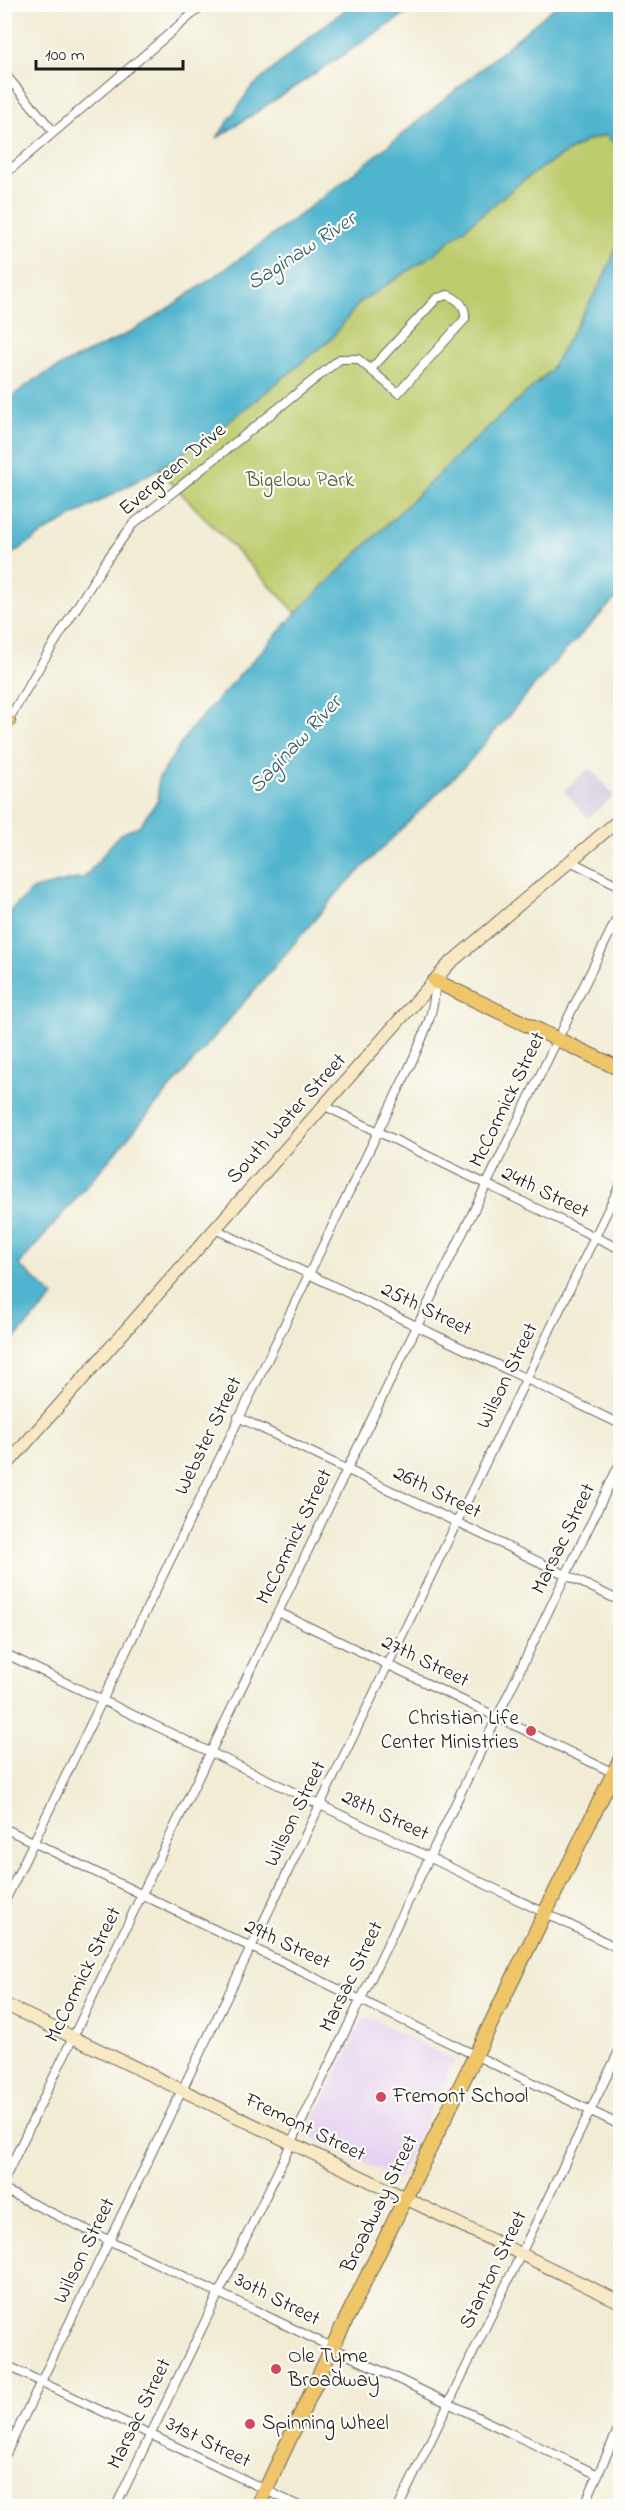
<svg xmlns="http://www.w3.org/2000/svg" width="625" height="2511" font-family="'Indie Flower',sans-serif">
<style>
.built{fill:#e6d2f0}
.industrial{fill:#c8bfd8}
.green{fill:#becb6d;stroke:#6d7444;stroke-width:1.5}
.water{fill:#50b4ce;stroke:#366875;stroke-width:1.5}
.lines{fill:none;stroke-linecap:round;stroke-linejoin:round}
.street-casing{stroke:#67655d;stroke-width:10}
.secondary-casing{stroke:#67655d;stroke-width:14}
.primary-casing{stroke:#67655d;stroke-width:16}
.street{stroke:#fff;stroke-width:8}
.secondary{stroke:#f8e8c3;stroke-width:12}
.primary{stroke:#eec569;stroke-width:14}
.poi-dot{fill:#d1495b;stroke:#fdfcf7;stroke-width:2}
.labels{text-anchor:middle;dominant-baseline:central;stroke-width:4.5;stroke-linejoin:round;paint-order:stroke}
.street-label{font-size:21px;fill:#1c1c1c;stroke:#fdfcf7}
.park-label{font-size:21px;fill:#555938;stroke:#fdfcf7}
.poi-label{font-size:21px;fill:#1c1c1c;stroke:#fdfcf7;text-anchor:start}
.water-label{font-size:22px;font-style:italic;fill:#33606c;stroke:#fdfcf7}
</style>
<rect width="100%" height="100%" fill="#fdfcf7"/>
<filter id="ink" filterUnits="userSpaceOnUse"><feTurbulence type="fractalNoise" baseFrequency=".0167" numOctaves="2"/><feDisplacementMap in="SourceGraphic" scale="12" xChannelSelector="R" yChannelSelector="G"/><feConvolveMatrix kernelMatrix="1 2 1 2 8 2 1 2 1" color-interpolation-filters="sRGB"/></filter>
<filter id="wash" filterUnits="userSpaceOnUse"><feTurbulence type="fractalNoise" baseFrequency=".008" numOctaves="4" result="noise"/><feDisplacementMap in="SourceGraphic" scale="24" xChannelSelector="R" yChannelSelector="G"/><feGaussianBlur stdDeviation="1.35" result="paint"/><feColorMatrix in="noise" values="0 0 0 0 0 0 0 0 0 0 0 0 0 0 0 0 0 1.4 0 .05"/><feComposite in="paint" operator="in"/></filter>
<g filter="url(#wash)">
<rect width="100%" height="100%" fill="#f2ecd5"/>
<path class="built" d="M 365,2016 L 455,2060 L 398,2179 L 306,2135 Z"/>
<path class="industrial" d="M 590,768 L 614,796 L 587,818 L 564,790 Z"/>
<path class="green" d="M 606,135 L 620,148 L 620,241 L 601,283 L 550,371 L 472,442 L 296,613 L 158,469 L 220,429 L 331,339 L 360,302 L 430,257 L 521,182 L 544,166 L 586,141 Z"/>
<path class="water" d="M 353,4 L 419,5 L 217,138 L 250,89 L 317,31 Z
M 558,4 L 620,5 L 620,148 L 605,135 L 586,141 L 544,166 L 521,182 L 430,257 L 360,302 L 331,339 L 220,429 L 158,469 L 48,530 L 9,556 L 5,553 L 5,403 C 39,370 89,355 130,332 C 155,318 179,301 202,285 C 327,200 442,102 558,4 Z
M 620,241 L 620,594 L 553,664 L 466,765 L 340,890 L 19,1265 L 54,1296 L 5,1349 L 5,915 L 34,889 L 85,877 L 119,835 L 140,825 L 158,800 L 158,779 L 190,730 L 296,613 L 472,442 L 550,371 L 601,283 Z"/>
</g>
<g filter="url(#ink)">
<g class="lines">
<g class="street-casing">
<path id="street" d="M 4,73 L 54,132
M 4,175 L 204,4
M 6,724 L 43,661 L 106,561 L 133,524 L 340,359 L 358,359 L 398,393 L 465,319 C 466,306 459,300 448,295 L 437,298 L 371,369
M 570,861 L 620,886
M 325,1106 L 620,1249
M 215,1229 L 620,1424
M 238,1417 L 620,1601
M 278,1612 L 620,1776
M 4,1653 L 620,1949
M 4,1828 L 620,2125
M 4,1903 L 409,1068 C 422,1039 436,1012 435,981
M 4,2180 L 352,1459 L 620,912
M 4,2190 L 598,2475
M 4,2364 L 299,2506
M 4,2458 L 620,1185
M 116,2506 L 620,1463
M 399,2506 L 620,2049
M 584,2506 L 620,2425"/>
</g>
<g class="secondary-casing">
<path id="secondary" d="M 4,1468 L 449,964 L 620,819
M 4,2004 L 620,2302"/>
</g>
<g class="primary-casing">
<path id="primary" d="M 4,720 L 8,721
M 435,981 L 620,1069
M 258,2506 L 332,2348 L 620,1760"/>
</g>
<use href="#street" class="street"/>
<use href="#secondary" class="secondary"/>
<use href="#primary" class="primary"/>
</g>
</g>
<g class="poi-dot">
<circle cx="531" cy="1731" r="6"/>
<circle cx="381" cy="2097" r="6"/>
<circle cx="276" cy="2369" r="6"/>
<circle cx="250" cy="2424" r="6"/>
</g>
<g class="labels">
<g class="street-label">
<text transform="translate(173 470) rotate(-40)">Evergreen Drive</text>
<text transform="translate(508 1100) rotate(-64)">McCormick Street</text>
<text transform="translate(287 1119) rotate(-48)">South Water Street</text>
<text transform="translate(545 1193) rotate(26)">24th Street</text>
<text transform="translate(426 1310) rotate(26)">25th Street</text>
<text transform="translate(508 1376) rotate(-64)">Wilson Street</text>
<text transform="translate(209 1436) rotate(-64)">Webster Street</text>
<text transform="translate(437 1493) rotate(26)">26th Street</text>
<text transform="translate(295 1537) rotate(-64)">McCormick Street</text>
<text transform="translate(564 1539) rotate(-64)">Marsac Street</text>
<text transform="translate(425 1662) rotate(26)">27th Street</text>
<text transform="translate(296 1814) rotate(-64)">Wilson Street</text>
<text transform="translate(385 1816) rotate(25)">28th Street</text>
<text transform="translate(287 1945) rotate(25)">29th Street</text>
<text transform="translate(84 1975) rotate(-64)">McCormick Street</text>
<text transform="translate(352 1977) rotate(-64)">Marsac Street</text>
<text transform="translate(305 2128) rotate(26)">Fremont Street</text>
<text transform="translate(380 2204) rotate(-64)">Broadway Street</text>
<text transform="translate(85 2251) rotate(-64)">Wilson Street</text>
<text transform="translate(494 2270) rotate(-64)">Stanton Street</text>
<text transform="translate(277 2300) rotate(27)">30th Street</text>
<text transform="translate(140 2414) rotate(-64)">Marsac Street</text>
<text transform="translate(208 2443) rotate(26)">31st Street</text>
</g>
<g class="park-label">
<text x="300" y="481">Bigelow Park</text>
</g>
<g class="poi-label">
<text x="519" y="1719" text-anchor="end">Christian Life<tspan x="519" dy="24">Center Ministries</tspan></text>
<text x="393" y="2097">Fremont School</text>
<text x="288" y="2357">Ole Tyme<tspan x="288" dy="24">Broadway</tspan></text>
<text x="262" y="2424">Spinning Wheel</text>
</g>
<g class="water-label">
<text transform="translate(302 252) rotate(-33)">Saginaw River</text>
<text transform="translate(296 745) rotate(-47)">Saginaw River</text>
</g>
</g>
<rect width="625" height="2511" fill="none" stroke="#fdfcf7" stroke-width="24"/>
<path d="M36 60v9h147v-9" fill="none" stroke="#1c1c1c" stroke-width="3"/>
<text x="45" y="60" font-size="18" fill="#1c1c1c" stroke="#fdfcf7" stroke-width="4.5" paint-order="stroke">100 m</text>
</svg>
